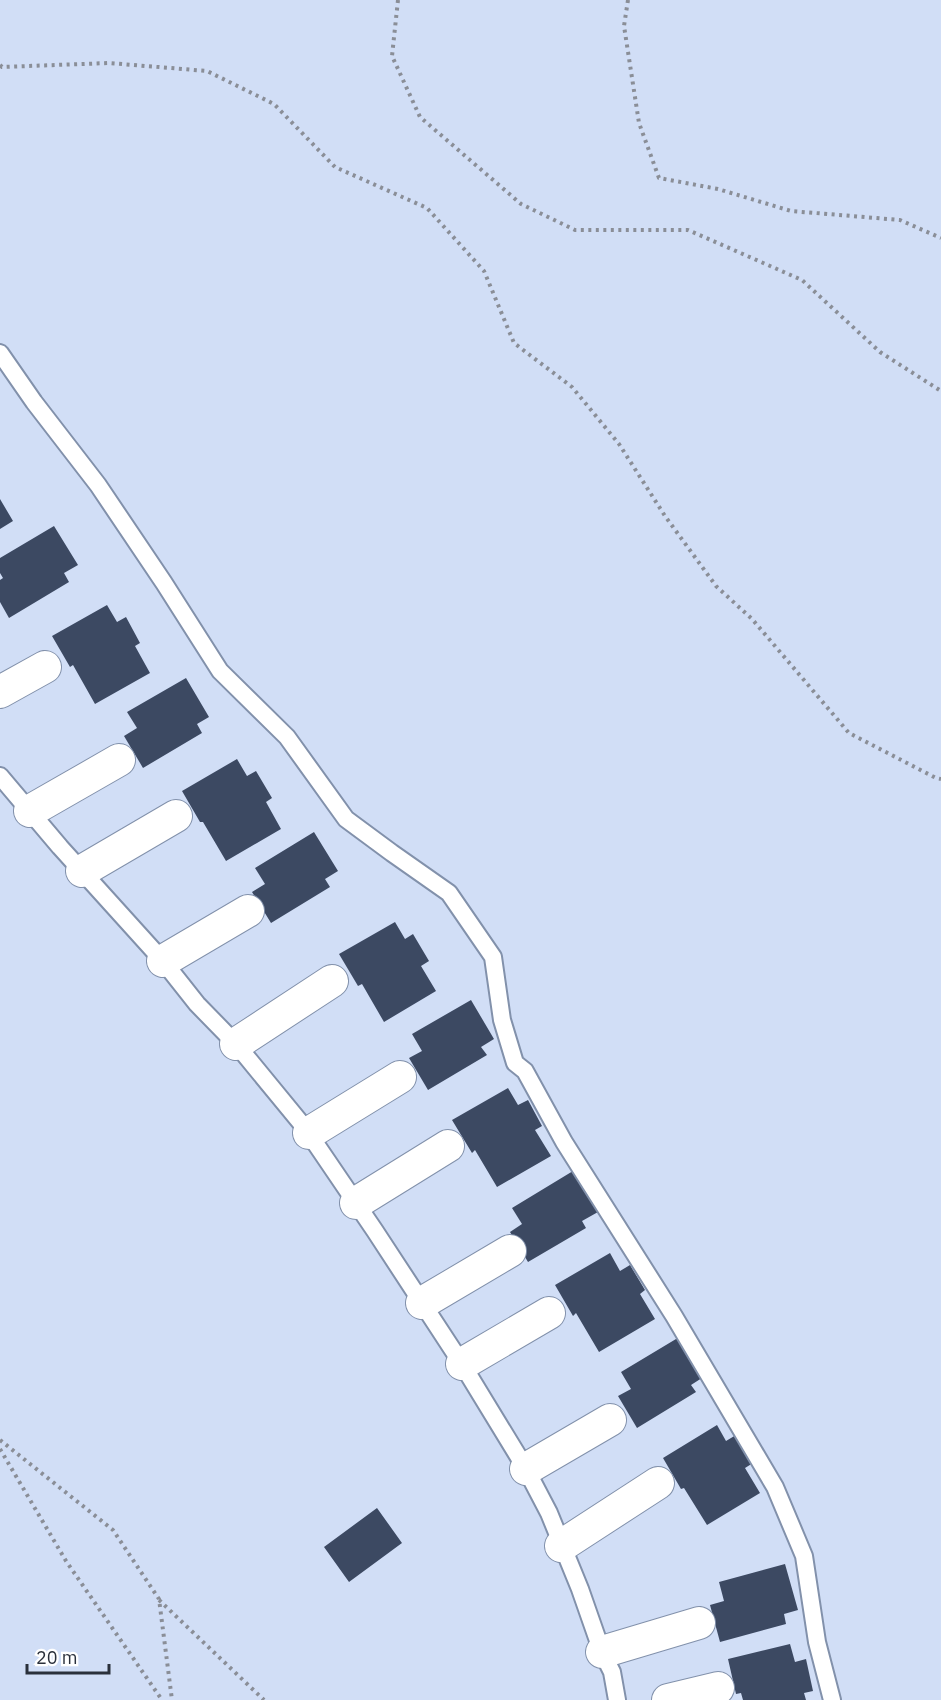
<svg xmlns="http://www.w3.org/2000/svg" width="941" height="1700" font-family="'IBM Plex Sans',sans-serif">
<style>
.green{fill:#d1def6}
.building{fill:#3c4962}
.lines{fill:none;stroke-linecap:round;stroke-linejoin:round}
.service-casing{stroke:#8291ab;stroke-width:20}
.minor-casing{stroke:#8291ab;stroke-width:34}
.path{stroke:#8a8e97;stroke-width:4;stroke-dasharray:3 4.5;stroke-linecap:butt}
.service{stroke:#fff;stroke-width:16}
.minor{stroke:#fff;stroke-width:32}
</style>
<rect width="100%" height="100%" fill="#f2f5fb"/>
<path class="green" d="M 0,0 L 941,0 L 941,1700 L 0,1700 Z"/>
<path class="building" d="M 0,499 L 13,521 L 0,529 Z
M 54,526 L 78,565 L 64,573 L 69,582 L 9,618 L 0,602 L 0,580 L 3,578 L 0,573 L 0,558 Z
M 107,605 L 117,622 L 126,617 L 140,643 L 135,646 L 150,673 L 95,704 L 73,665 L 70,667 L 52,636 Z
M 186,678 L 209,717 L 197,724 L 202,733 L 143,768 L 124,736 L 137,728 L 127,712 Z
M 237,759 L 247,776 L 256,771 L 272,798 L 266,802 L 281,829 L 226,861 L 203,822 L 200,822 L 182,791 Z
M 314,832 L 338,871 L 325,879 L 330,887 L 271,923 L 252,892 L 265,884 L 255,868 Z
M 395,922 L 405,939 L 413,934 L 429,961 L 421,966 L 436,991 L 384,1022 L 362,984 L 358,986 L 339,954 Z
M 471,1000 L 494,1039 L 481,1047 L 487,1055 L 428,1090 L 409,1058 L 422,1051 L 412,1034 Z
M 508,1088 L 518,1105 L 528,1100 L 542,1126 L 535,1130 L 551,1156 L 497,1187 L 475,1150 L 472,1153 L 452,1120 Z
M 573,1171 L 598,1212 L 582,1221 L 586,1228 L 528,1262 L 510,1232 L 522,1224 L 512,1208 Z
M 610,1253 L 620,1271 L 630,1265 L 645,1290 L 640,1294 L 655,1319 L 599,1352 L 576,1313 L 573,1316 L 555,1285 Z
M 681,1336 L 705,1376 L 691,1385 L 696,1392 L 637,1428 L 618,1396 L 631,1389 L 621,1372 Z
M 717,1425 L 726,1441 L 736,1435 L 753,1463 L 745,1468 L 760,1493 L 707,1525 L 684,1488 L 681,1489 L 663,1458 Z
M 377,1508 L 402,1543 L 349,1582 L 324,1547 Z
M 785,1564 L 798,1610 L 784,1614 L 786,1624 L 720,1642 L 710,1605 L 724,1601 L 719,1582 Z
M 790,1644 L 795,1662 L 806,1659 L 813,1691 L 804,1693 L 806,1700 L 743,1700 L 741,1693 L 736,1694 L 728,1659 Z"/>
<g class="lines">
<g class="service-casing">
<path id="service" d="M 0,353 L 34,402 L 98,485 L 164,583 L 220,671 L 287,737 L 346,819 L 392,853 L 449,893 L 493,957 L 502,1020 L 515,1063 L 525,1071 L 564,1142 L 674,1316 L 775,1487 L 804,1556 L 817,1642 L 832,1700
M 0,776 L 60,847 L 163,961 L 197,1004 L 236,1044 L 305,1128 L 375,1231 L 462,1364 L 526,1469 L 549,1513 L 580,1589 L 602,1652 L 612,1672 L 617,1700"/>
</g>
<g class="minor-casing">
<path id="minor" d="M 0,692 L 45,667
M 30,811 L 119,760
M 82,871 L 176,816
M 163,961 L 248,911
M 236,1044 L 332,981
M 309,1133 L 400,1077
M 356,1203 L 448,1146
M 422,1303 L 510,1251
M 462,1364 L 549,1313
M 526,1469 L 610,1420
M 561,1546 L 658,1483
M 602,1652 L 699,1623
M 668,1700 L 718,1688"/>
</g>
<path class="path" d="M 398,0 L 392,56 L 420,117 L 521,204 L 575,230 L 688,230 L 802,280 L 880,352 L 941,391
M 628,0 L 624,26 L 639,123 L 659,178 L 718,189 L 791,211 L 900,220 L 941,238
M 0,65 L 2,67 L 109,63 L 207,71 L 274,104 L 335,167 L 427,208 L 484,271 L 514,343 L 572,387 L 619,444 L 665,516 L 716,586 L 752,619 L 849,733 L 936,778 L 941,779
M 0,1440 L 113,1530 L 159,1599 L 172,1700
M 0,1449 L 66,1561 L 162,1700
M 159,1600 L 264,1700"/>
<use href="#service" class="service"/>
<use href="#minor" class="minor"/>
</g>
<path d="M27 1664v9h82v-9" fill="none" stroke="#2a303b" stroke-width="3"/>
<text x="36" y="1664" font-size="18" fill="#2a303b" stroke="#ffffff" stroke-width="4.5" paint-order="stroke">20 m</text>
</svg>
